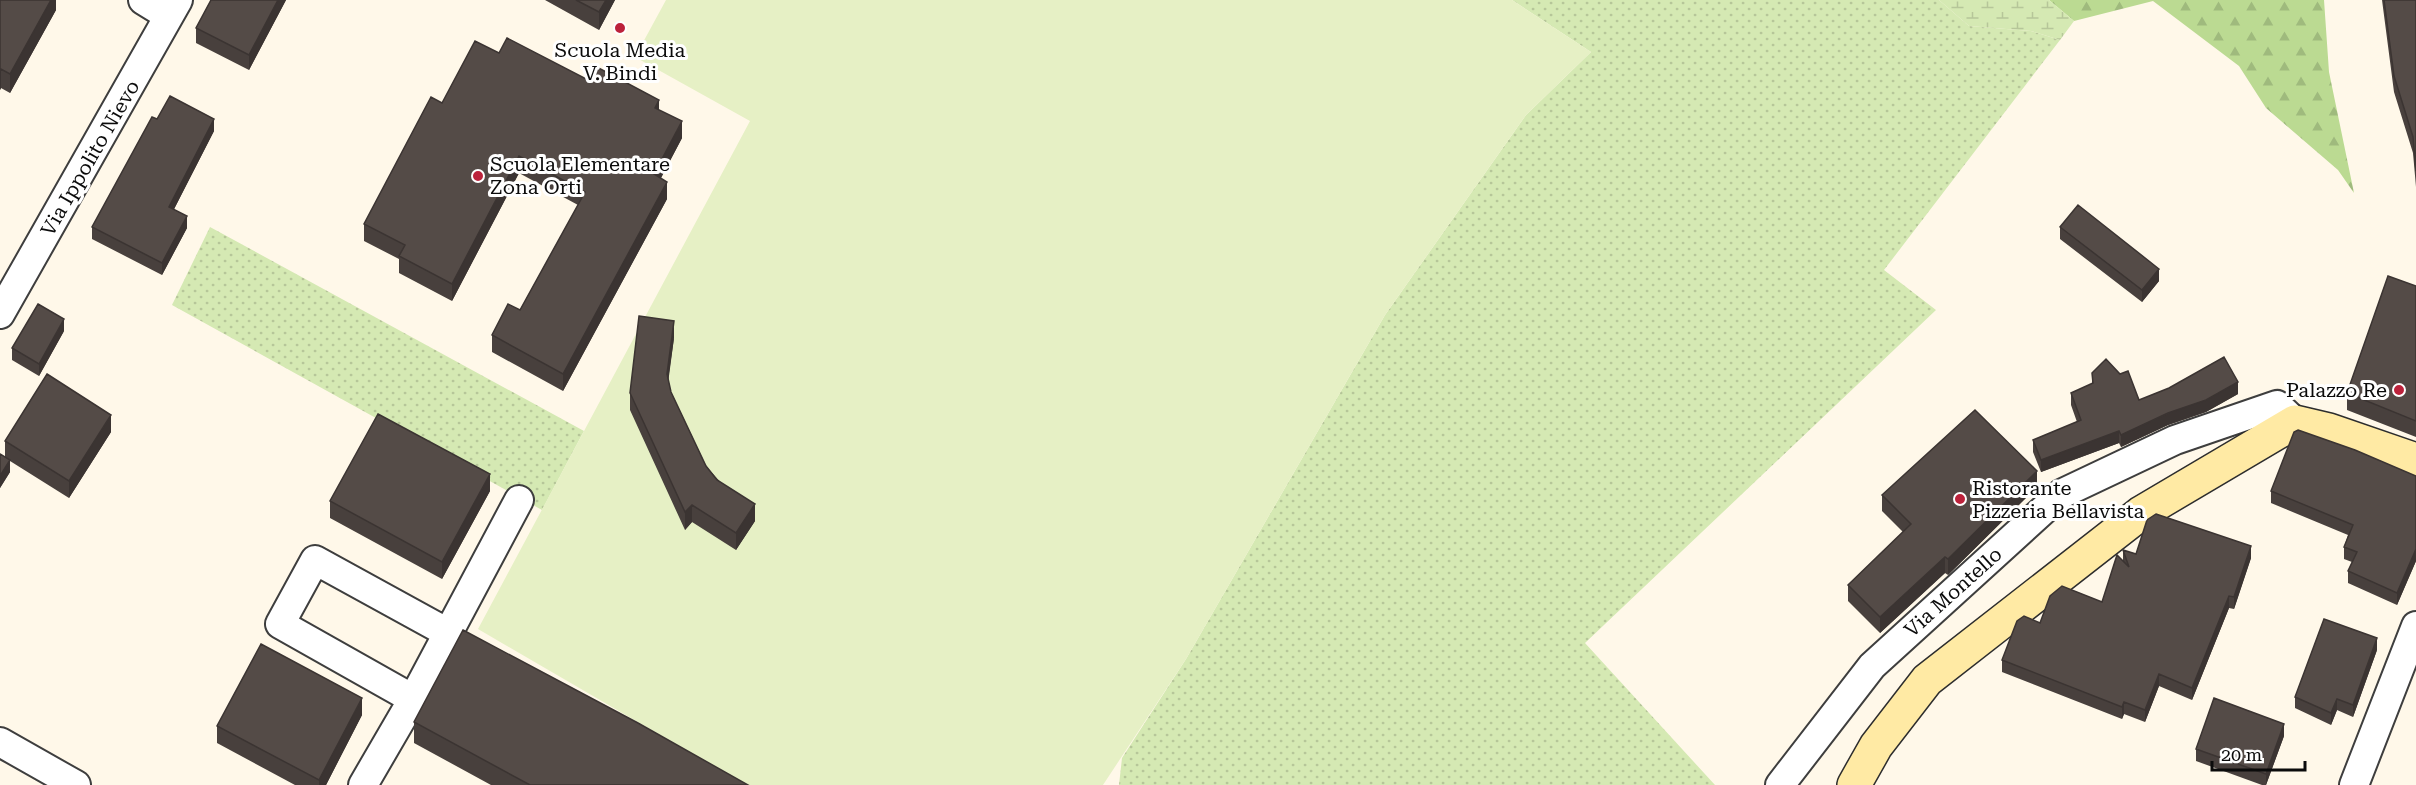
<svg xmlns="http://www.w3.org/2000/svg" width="2416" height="785" font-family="'Roboto Serif',serif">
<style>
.grass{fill:url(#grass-dots)}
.forest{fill:url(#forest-firs)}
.wetland{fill:url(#wetland-marsh)}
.pitch{fill:#e6f0c5}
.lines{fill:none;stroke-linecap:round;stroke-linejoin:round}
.minor-casing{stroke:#3e3e3e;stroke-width:32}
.secondary-casing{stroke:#2d2d2d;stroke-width:36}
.minor{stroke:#fff;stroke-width:28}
.secondary{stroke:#ffeaa4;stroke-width:33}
.wall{fill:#48403d}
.shaded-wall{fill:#3b3432}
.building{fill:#544b47;stroke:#3b3432;stroke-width:1.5}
.poi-dot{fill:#bc223b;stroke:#fff;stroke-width:2}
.labels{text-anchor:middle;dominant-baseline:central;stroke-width:6;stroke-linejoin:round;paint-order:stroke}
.poi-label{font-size:20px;fill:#0b0b0b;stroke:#fff;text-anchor:start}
.street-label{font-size:20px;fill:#0b0b0b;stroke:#fff}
</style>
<defs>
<pattern id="grass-dots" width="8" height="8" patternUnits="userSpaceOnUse" patternTransform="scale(1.5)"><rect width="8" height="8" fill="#d5e9b3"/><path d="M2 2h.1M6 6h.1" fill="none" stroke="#b6c699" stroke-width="1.8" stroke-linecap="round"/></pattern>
<pattern id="forest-firs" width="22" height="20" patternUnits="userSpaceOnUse" patternTransform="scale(1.5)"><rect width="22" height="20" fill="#bbda92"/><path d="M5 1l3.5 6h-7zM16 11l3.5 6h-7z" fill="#9fba7d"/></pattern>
<pattern id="wetland-marsh" width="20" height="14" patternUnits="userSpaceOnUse" patternTransform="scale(1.5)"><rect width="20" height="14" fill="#d5e9b3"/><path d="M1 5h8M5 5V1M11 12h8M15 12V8" fill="none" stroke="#b6c699"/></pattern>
</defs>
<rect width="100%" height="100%" fill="#fff8e9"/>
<path class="grass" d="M 1512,0 L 1939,0 L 1969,26 L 2031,31 L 2060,40 L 1884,270 L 1936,310 L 1585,643 L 1715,785 L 1119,785 L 1122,758 L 1186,659 L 1385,315 L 1526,115 L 1591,52 Z
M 210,227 L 584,431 L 542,510 L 172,305 Z"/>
<path class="forest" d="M 2049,0 L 2324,0 L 2329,72 L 2354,193 L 2338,170 L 2266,108 L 2239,66 L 2153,1 L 2074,21 Z"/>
<path class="wetland" d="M 1939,0 L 2049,0 L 2074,21 L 2060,40 L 2031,31 L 1969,26 Z"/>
<path class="pitch" d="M 666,0 L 1512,0 L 1591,52 L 1526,115 L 1385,315 L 1186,659 L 1103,785 L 746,785 L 478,629 L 750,121 L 635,57 Z"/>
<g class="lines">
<g class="minor-casing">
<path id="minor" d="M 143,0 L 169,16
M 0,314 L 178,0
M 413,699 L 280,624 L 315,560 L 448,633
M 0,742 L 76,785
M 363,785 L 413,699 L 519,500
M 1780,785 L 1872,666 L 2061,494 L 2175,440 L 2277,405 L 2295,422
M 2354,785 L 2416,626"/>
</g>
<g class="secondary-casing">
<path id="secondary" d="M 1854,785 L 1876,746 L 1927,680 L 2141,513 L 2295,422 L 2329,430 L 2416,460"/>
</g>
<use href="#minor" class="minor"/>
<use href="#secondary" class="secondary"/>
</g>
<path class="wall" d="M 0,0 L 56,0 L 56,10 L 10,93 L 1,88 L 0,90 Z
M 211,0 L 286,0 L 249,70 L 196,43 L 196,28 Z
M 545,0 L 615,0 L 599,30 Z
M 2382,0 L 2416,0 L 2416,187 L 2413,153 L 2394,92 Z
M 499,53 L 588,80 L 659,110 L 682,138 L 661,178 L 667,199 L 563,391 L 492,352 L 492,335 L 520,310 L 578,205 L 519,173 L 452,301 L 399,273 L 399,259 L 364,241 L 364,224 L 442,103 Z
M 157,119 L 214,131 L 174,209 L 187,228 L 162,275 L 92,239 L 92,227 Z
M 2060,227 L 2159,281 L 2142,302 L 2060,239 Z
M 2416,286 L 2416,437 L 2347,410 L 2347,393 Z
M 64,331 L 39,376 L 12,360 L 12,348 Z
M 674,338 L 668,380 L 671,392 L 706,466 L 755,521 L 736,550 L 692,522 L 685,530 L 630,410 L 630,393 Z
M 2092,373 L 2139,400 L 2238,394 L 2206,412 L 2168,425 L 2121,447 L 2119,443 L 2041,472 L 2033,452 L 2033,440 L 2077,422 L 2071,405 L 2071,393 L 2092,384 Z
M 111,432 L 69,498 L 10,461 L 10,472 L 0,488 L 0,454 L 5,457 L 5,441 Z
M 2416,476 L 2416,561 L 2397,605 L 2348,583 L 2348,571 L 2352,562 L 2344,559 L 2344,547 L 2348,535 L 2271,503 L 2271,491 Z
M 2037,487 L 1948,575 L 1945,573 L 1880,633 L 1848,601 L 1848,585 L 1903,532 L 1882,511 L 1882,495 Z
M 490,491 L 442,579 L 330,518 L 330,501 Z
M 2123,550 L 2136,554 L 2251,558 L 2234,609 L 2229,608 L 2192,700 L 2159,686 L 2145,722 L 2124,714 L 2122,719 L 2002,672 L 2002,660 L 2040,623 L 2102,602 L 2123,560 Z
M 2377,650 L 2353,717 L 2337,710 L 2331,725 L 2295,708 L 2295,697 Z
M 362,715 L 326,785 L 295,785 L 217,743 L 217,726 Z
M 414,722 L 748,785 L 491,785 L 414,743 Z
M 2284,736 L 2266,785 L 2262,785 L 2196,761 L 2196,749 Z"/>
<path class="shaded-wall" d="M 51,0 L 56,0 L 56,10 L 10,93 L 10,74 Z
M 278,0 L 286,0 L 249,70 L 249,55 Z
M 606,0 L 615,0 L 599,30 L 599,12 Z
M 1,69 L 1,88 L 0,90 L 0,72 Z
M 659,100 L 659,117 L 655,108 Z
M 214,119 L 214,131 L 169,219 L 169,207 Z
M 682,121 L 682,138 L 654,191 L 654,174 Z
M 519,156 L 519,173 L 452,301 L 452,284 Z
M 667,182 L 667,199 L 563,391 L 563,374 Z
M 187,216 L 187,228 L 162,275 L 162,263 Z
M 2159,269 L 2159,281 L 2142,302 L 2142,290 Z
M 64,319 L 64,331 L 39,376 L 39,364 Z
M 674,321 L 674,338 L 667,391 L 667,374 Z
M 2238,382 L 2238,394 L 2206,412 L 2168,425 L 2121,447 L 2121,435 Z
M 111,415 L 111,432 L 69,498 L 69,481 Z
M 2119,431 L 2119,443 L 2041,472 L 2041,460 Z
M 10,460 L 10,472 L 0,488 L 0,476 Z
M 2037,471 L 2037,487 L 1948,575 L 1948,559 Z
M 490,474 L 490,491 L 442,579 L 442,562 Z
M 755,504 L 755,521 L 736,550 L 736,533 Z
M 692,505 L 692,522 L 685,530 L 685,512 Z
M 2251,546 L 2251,558 L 2234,609 L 2234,597 Z
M 2416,549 L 2416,561 L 2397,605 L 2397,593 Z
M 1945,557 L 1945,573 L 1880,633 L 1880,617 Z
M 2229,596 L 2229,608 L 2192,700 L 2192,688 Z
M 2377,638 L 2377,650 L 2353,717 L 2353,705 Z
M 2159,674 L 2159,686 L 2145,722 L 2145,710 Z
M 362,698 L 362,715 L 326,785 L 319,785 L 319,780 Z
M 2337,699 L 2337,710 L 2331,725 L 2331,713 Z
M 2124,702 L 2124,714 L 2122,719 L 2122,707 Z
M 2284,724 L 2284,736 L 2266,785 L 2266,774 Z"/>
<path class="building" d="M 0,0 L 51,0 L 10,74 L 1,69 L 0,72 Z
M 211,0 L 278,0 L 249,55 L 196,28 Z
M 576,0 L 606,0 L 599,12 Z
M 2384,0 L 2416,0 L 2416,171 L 2413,137 L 2394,76 Z
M 507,38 L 588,80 L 595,66 L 659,100 L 655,108 L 682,121 L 654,174 L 667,182 L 563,374 L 492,335 L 508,304 L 520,310 L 585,192 L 519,156 L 452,284 L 399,256 L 405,245 L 364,224 L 431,97 L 442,103 L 475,41 L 499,53 Z
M 170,96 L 214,119 L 169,207 L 187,216 L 162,263 L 92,227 L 152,117 L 157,119 Z
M 2078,205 L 2159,269 L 2142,290 L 2060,227 Z
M 2388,276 L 2416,286 L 2416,421 L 2347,393 Z
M 38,304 L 64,319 L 39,364 L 12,348 Z
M 639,316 L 674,321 L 667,374 L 671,392 L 706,466 L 717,480 L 755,504 L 736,533 L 692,505 L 685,512 L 630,393 Z
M 2224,357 L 2238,382 L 2206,400 L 2168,413 L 2121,435 L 2119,431 L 2041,460 L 2033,440 L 2081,420 L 2071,393 L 2093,383 L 2092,373 L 2106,359 L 2120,374 L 2128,371 L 2139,400 L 2169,388 Z
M 47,374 L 111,415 L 69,481 L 5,441 Z
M 1975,410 L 2037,471 L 1948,559 L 1945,557 L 1880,617 L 1848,585 L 1911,524 L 1882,495 Z
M 378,414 L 490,474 L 442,562 L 330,501 Z
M 2298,430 L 2355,450 L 2416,476 L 2416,549 L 2397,593 L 2348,571 L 2357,552 L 2344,547 L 2353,525 L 2271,491 L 2294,432 Z
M 0,454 L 10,460 L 0,476 Z
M 2156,514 L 2251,546 L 2234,597 L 2229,596 L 2192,688 L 2159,674 L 2145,710 L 2124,702 L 2122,707 L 2002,660 L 2017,621 L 2024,616 L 2040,623 L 2050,596 L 2062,586 L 2102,602 L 2117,555 L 2129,567 L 2123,550 L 2136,554 L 2147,520 Z
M 2324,619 L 2377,638 L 2353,705 L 2337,699 L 2331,713 L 2295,697 Z
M 463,630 L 638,723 L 748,785 L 530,785 L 414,722 Z
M 261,644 L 362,698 L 319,780 L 217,726 Z
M 2214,698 L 2284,724 L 2266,774 L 2196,749 Z"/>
<g class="poi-dot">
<circle cx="620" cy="28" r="6"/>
<circle cx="478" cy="176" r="6"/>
<circle cx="2399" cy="390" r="6"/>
<circle cx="1960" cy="499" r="6"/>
</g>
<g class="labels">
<g class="poi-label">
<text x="620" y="50" text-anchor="middle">Scuola Media<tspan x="620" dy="23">V. Bindi</tspan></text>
<text x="490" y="164">Scuola Elementare<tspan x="490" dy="23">Zona Orti</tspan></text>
<text x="2387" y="390" text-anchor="end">Palazzo Re</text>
<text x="1972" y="488">Ristorante<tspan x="1972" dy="23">Pizzeria Bellavista</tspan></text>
</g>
<g class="street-label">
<text transform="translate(90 158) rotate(-60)">Via Ippolito Nievo</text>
<text transform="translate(1953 592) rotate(-42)">Via Montello</text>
</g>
</g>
<path d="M2212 761v9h93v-9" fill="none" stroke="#0b0b0b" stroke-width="3"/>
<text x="2221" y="761" font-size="18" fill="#0b0b0b" stroke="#ffffff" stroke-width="4.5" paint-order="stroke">20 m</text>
</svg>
